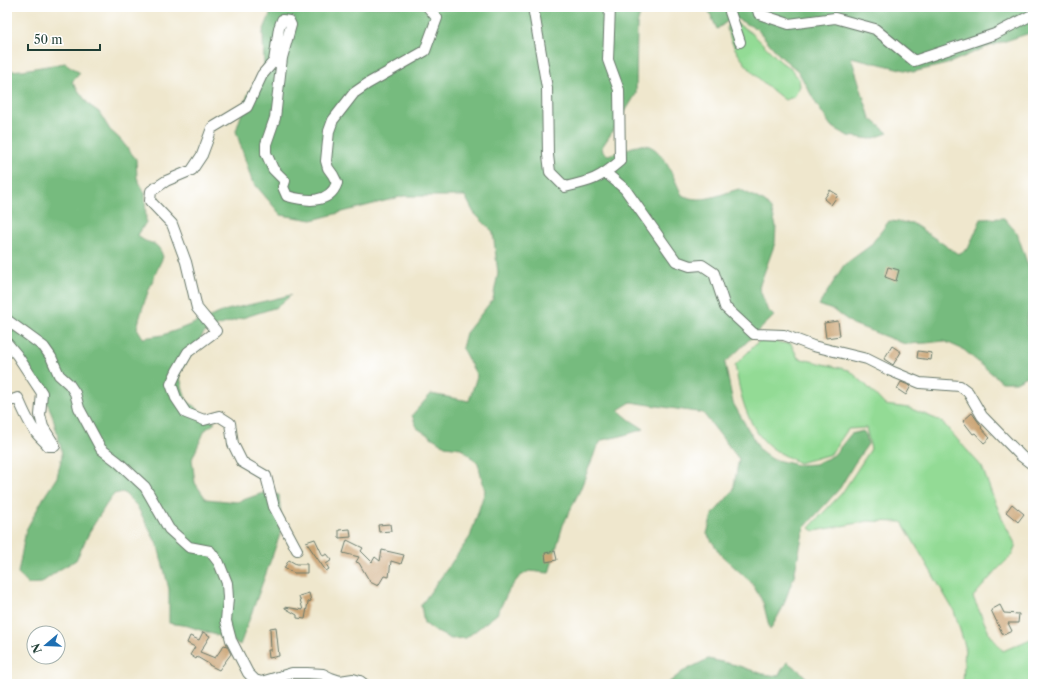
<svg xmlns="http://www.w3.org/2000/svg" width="1040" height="691" font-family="'Libre Caslon Text',serif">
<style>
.green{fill:#93db95;stroke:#598c64}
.forest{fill:#76bb7e;stroke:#4a7c59}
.building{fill:#cba576}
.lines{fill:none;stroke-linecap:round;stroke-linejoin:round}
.minor-casing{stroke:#68786a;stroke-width:12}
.minor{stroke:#fff;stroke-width:10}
</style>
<rect width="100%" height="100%" fill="#fff"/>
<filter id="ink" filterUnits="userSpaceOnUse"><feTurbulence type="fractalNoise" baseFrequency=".025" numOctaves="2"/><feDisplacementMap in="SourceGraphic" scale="8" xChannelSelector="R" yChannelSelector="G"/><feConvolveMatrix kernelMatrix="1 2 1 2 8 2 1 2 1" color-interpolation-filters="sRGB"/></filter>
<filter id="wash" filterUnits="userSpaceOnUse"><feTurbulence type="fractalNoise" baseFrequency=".012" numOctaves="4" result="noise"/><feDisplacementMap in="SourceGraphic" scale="16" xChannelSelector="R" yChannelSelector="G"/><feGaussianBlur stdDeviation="0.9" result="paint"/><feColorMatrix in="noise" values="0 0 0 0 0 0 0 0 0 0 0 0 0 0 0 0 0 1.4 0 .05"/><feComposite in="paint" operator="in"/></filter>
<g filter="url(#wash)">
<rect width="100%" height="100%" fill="#efe7cd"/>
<path class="green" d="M 735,23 L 744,28 L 754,35 L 781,62 L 791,69 L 799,79 L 800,86 L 794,97 L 785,100 C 760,81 735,60 727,28 L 729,24 Z
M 760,340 L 791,344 L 798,358 L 849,370 L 867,386 L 885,405 L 909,408 L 941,421 L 982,467 L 993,497 L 1005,525 L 1016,545 L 1012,555 L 996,571 L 973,597 L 990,635 L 1003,651 L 1033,638 L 1033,684 L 963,684 L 965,646 L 954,611 L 902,522 L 868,521 L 815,531 L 809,528 L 842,493 L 871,449 L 866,428 L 848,429 L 831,454 L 799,463 C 791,458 780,454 772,448 C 747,429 740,394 735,365 Z"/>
<path class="forest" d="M 273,7 L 642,7 L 637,25 L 636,94 L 615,128 L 602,147 L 603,152 L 608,155 C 619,152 630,147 641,145 C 662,142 674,180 682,195 C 701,205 720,194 739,189 L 765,202 L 771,209 L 776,226 L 775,243 L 759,287 L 767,309 L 774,316 L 725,363 L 733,403 L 760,450 L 772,459 L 797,465 L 816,464 L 834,455 L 851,434 L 863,431 L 866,435 L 868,444 L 854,464 L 840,488 L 804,528 L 794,576 L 782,609 L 770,630 L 763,602 L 751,582 L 721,555 L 707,534 L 712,515 L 733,491 L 739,459 L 703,413 L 631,402 L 618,410 L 630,420 L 644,429 L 621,436 L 602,440 L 597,447 L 580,490 L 563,525 L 549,573 L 529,571 L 519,577 L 509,590 L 497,614 L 466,638 L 451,639 L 435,631 L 424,623 L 421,605 L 470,537 L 485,491 L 478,463 L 461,448 L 445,446 L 417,428 L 412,415 L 431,394 L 469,401 L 477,376 L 462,348 L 466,333 L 493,299 L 498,273 L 493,232 L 474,213 L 465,196 L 404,196 L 312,220 L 281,215 L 252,181 L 236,131 L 248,94 L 264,68 L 263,32 Z
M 707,7 L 1033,7 L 1033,32 L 984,48 L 947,64 L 913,72 L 851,57 L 870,118 L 888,133 L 871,139 L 848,136 L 831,126 L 817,105 L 798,71 L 780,56 L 757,29 L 733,17 L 717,29 Z
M 65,63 L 80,73 L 72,82 L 89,105 L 99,112 L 110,130 L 120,139 L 136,159 L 137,178 L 145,193 L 146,222 L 138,235 C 147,247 157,237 163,257 C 152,280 143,303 137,328 L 143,338 L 163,335 L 180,329 L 227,310 L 291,295 L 277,307 L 217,326 L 204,333 L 179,374 L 186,400 L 215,423 L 205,430 L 192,459 L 195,483 L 206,499 L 237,502 L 263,493 L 279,495 L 282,529 L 240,645 L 231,640 L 188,626 L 169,623 L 169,589 L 158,546 L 137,506 L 123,492 L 114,494 L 106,505 L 91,529 L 76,560 L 59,570 L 41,583 L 28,584 L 18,573 L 26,530 L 44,497 L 57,477 L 62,456 L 61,448 L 52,414 L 37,380 L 7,339 L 7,71 L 23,70 Z
M 1004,218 L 1017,233 L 1031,274 L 1033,298 L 1026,323 C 1034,338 1033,356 1033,373 L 1016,382 L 1002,382 L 964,350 L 944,341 L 926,343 L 905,344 L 853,324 L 835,311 L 819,305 L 844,265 L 870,246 L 889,221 L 912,223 L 958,254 L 968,249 L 981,219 Z
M 708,659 L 736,665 L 763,674 L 778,676 L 787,662 L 801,672 L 808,680 L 806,684 L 667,684 L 682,672 Z"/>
<g id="blocks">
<path class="building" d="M 830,190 L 838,195 L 831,205 L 824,199 Z
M 888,267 L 899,270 L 896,281 L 885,277 Z
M 838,321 L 840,336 L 826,338 L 824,323 Z
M 892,346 L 901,352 L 893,365 L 884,359 Z
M 918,351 L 932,353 L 931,360 L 917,358 Z
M 901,382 L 911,386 L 906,395 L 897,389 Z
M 972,413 L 982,427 L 981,428 L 990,438 L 984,443 L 975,433 L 973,434 L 963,421 Z
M 1012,504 L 1024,514 L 1018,522 L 1006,512 Z
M 390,524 L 391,531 L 379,532 L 378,525 Z
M 350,529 L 351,537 L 339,538 L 339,530 Z
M 315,539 L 323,556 L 327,554 L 332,560 L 326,564 L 329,569 L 326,571 L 306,542 Z
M 347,540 L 363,548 L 361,551 L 372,562 L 375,557 L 380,561 L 382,550 L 404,555 L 401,564 L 391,561 L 389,577 L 384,576 L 378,586 L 370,582 L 359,563 L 356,562 L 359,557 L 343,553 Z
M 555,551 L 557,560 L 546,562 L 545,553 Z
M 289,560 L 296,564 L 307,564 L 307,573 L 294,573 L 284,568 Z
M 309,593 L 311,601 L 308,602 L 305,619 L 297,618 L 297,615 L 285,608 L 285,607 L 303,610 L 299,596 Z
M 1000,605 L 1004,613 L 1019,614 L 1018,623 L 1008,623 L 1012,631 L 1003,635 L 991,610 Z
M 276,627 L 279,656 L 269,658 L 268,650 L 271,650 L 270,628 Z
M 203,632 L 210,636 L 200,652 L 215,658 L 224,645 L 227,646 L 231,654 L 219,670 L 209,665 L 209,664 L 197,657 L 196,659 L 190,655 L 195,647 L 187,643 L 190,636 L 199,640 Z"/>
</g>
</g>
<g filter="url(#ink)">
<use href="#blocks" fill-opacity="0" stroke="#68786a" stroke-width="1"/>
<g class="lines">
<g class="minor-casing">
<path id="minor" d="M 533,7 L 547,88 L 548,155 L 550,172 L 565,187 C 591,181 599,179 620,161 L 619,90 L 608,60 L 610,7
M 731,7 L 730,12 L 740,42
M 757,7 L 759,14 L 789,24 L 835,18 L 875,29 L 914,61 L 995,34 L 1030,16
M 606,173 L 625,189 L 676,261 L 690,266 L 702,265 L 714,273 L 725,307 L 754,334 L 784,335 L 813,346 L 867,359 L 891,371 L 920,383 L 960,386 L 968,392 L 982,416 L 1021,456 L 1033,465
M 7,320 L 44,347 L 51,357 L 59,375 L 69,384 L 75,393 L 79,408 L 101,449 L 118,462 L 145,487 L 169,529 L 189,547 L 210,551 L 219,563 L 227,583 L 228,598 L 226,621 L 231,640 L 248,673 L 255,680 L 261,682 L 292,673 L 307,673 L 323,674 L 331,678 L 340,681 L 353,679 L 360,681 L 364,684
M 7,343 L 17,355 L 42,393 L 40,415 L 43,427 L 55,446 L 48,446 C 45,441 41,439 37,434 C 29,424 23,410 18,398 L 7,402
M 297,550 L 274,507 L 266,476 L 242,462 L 233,444 L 230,423 L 219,416 L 204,420 L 186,413 L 176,398 L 171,384 L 177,371 L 188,352 L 216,331 L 197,308 L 186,262 L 172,224 L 150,201 L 151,191 L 166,181 L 192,170 L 202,155 L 212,128 L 247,107 L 262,75 L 274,61 L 279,28 L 282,20 L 289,21 L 291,25 L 282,58 L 275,118 L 266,144 L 266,153 L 273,169 L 285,181 L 283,187 L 287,196 C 305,201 329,205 337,183 L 333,175 L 328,168 L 326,161 L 329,131 L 333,120 L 354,93 L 367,84 L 425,51 L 437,18 L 428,7"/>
</g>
<use href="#minor" class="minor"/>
</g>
</g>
<rect width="1040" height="691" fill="none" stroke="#fff" stroke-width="24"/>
<g transform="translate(46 645) rotate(251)"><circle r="19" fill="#ffffff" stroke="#a5b1ae"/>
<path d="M0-3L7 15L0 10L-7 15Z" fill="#1f6fb2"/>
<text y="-6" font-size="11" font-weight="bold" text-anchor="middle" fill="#1f3d34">N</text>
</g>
<path d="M28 44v6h72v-6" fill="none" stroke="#1f3d34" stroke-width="2"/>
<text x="34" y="44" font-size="12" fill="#1f3d34" stroke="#ffffff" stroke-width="3" paint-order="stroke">50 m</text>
</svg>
